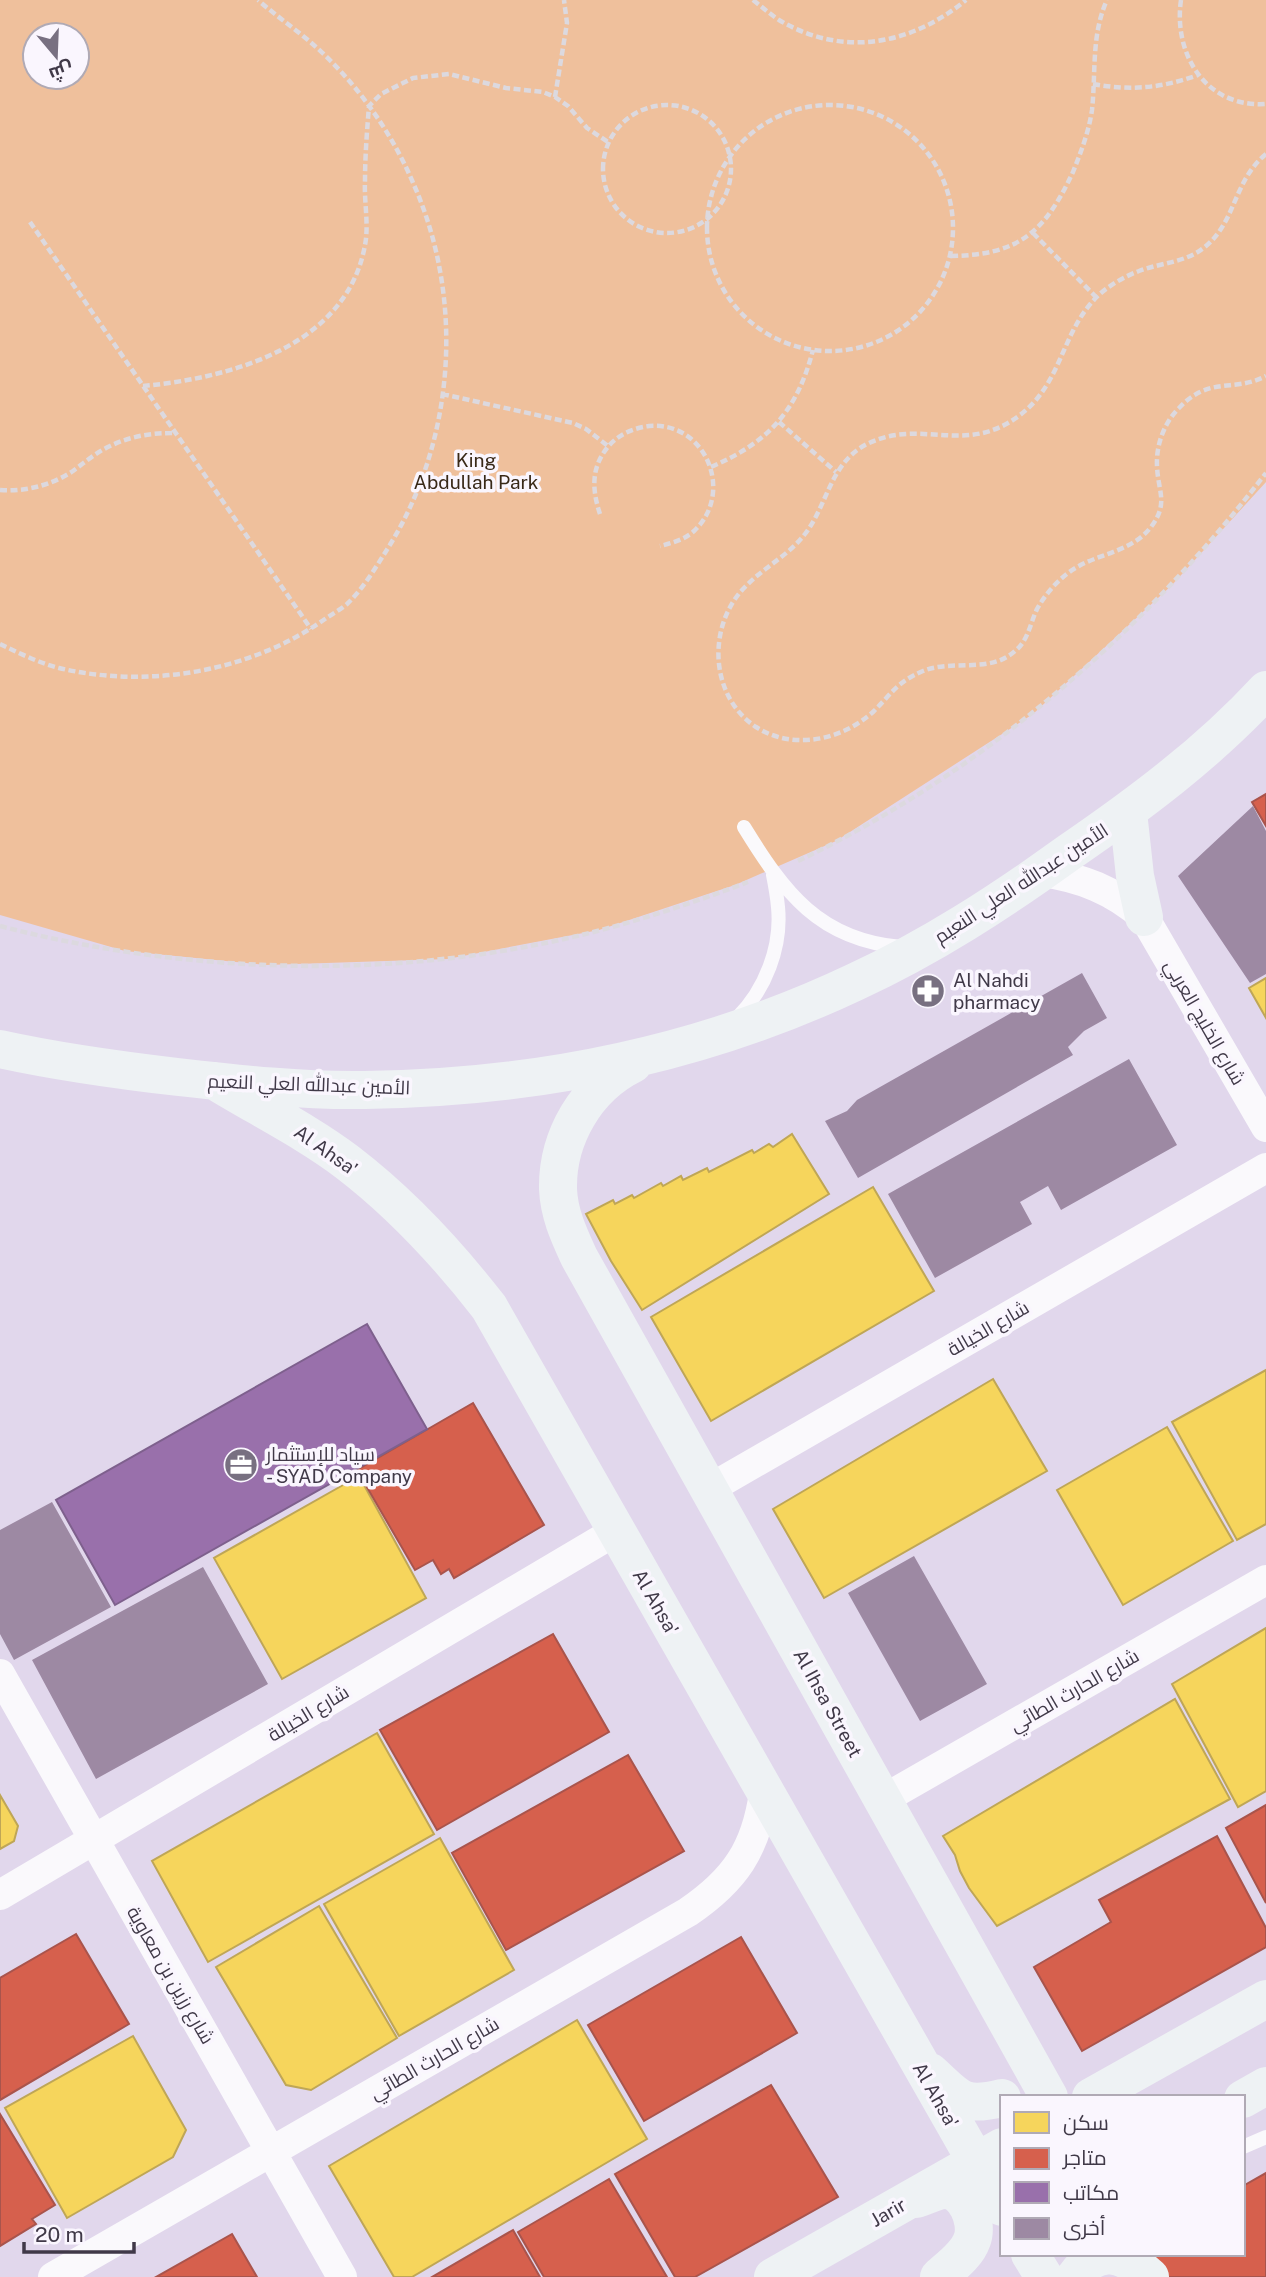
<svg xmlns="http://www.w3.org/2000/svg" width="1266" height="2277" font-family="'Public Sans',Cairo,sans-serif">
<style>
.green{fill:#efc09c;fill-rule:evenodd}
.homes{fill:#f6d55c;stroke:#bfa656;stroke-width:2}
.shops{fill:#d6604d;stroke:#a9544c;stroke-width:2}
.offices{fill:#9970ab;stroke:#7e608d;stroke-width:2}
.building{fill:#9d89a3}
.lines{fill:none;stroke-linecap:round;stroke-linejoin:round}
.path{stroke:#dcd9df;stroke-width:4.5;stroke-dasharray:7 3.5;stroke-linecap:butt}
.lane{stroke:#faf9fc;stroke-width:14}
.street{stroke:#faf9fc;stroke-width:30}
.secondary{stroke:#eef2f4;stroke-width:38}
.labels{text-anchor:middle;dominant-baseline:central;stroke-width:7;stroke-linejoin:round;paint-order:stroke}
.park-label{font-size:19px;fill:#392918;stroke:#faf6fe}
.street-label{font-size:19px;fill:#403948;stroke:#faf6fe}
.poi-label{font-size:19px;fill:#403948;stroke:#faf6fe;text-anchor:start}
</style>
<rect width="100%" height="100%" fill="#e1d7ec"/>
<path class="green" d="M 0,0 L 1266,0 L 1266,482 L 1172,585 L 1033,714 L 836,841 L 735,885 L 599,930 L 447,959 L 266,965 L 125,951 L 0,915 ZM 35,35 L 77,35 L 77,77 L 35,77 Z"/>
<path class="homes" d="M 1266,978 L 1266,1018 L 1249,988 Z
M 792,1134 L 829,1194 L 642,1310 L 611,1261 L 586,1214 L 613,1200 L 615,1204 L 632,1195 L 634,1198 L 661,1183 L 663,1186 L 681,1176 L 683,1180 L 707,1168 L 709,1172 L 752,1150 L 754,1153 L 769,1144 L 773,1147 Z
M 873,1187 L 934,1291 L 711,1421 L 651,1317 Z
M 1266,1370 L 1266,1524 L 1237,1540 L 1172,1422 Z
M 993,1379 L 1047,1471 L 824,1598 L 773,1509 Z
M 1167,1427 L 1233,1541 L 1123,1605 L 1057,1490 Z
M 359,1476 L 426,1598 L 282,1679 L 214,1558 Z
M 1266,1628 L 1266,1791 L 1238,1807 L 1172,1684 Z
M 1175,1699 L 1230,1799 L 997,1926 L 969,1888 L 960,1871 L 955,1855 L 943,1836 Z
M 377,1733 L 434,1834 L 208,1962 L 152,1861 Z
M 0,1795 L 18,1826 L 14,1841 L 0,1849 Z
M 440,1838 L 514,1970 L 399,2036 L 324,1904 Z
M 319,1906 L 397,2038 L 311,2090 L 286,2085 L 216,1967 Z
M 577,2020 L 647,2139 L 412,2277 L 394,2277 L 329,2166 Z
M 133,2036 L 186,2130 L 173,2157 L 67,2218 L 5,2108 Z"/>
<path class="shops" d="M 1266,794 L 1266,826 L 1252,802 Z
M 473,1403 L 544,1525 L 454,1578 L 449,1569 L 441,1574 L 433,1560 L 415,1570 L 357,1470 Z
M 553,1634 L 609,1732 L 437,1830 L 380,1730 Z
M 628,1755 L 684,1851 L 506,1950 L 452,1853 Z
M 1266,1805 L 1266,1903 L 1226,1828 Z
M 1217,1836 L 1266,1928 L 1266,1947 L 1082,2051 L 1034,1967 L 1111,1922 L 1099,1900 Z
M 76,1934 L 129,2024 L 0,2100 L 0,1978 Z
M 741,1937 L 797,2033 L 644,2121 L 588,2025 Z
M 771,2085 L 838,2197 L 695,2277 L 675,2277 L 615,2174 Z
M 0,2114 L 55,2205 L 32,2219 L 36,2224 L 0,2246 Z
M 1266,2173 L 1266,2277 L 1163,2277 L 1151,2254 L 1243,2254 L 1243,2186 Z
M 609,2179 L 667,2277 L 544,2277 L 518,2232 Z
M 513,2230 L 540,2277 L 432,2277 Z
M 232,2234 L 257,2277 L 156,2277 Z"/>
<path class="offices" d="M 367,1324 L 427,1429 L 115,1605 L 56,1500 Z"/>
<path class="building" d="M 1253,806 L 1266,831 L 1266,974 L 1250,983 L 1178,876 Z
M 1082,973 L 1107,1018 L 1084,1031 L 1068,1047 L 1073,1055 L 858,1178 L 825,1121 L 847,1111 L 857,1100 Z
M 1129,1059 L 1177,1145 L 1061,1210 L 1048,1186 L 1020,1202 L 1032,1224 L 935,1278 L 888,1194 Z
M 52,1502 L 111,1607 L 14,1660 L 0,1634 L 0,1530 Z
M 914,1556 L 987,1684 L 920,1721 L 848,1593 Z
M 203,1567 L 268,1684 L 96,1779 L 32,1660 Z"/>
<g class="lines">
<path class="path" d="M 753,0 C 762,7 770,14 779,20 C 843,58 911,45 966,0
M 1181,0 C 1173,54 1206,108 1266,104
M 1093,84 C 1131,91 1162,88 1198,75
M 555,97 L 567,23 L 564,0
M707 228a123 123 0 1 1 246 0a123 123 0 1 1-246 0Z
M603 169a64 64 0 1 1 128 0a64 64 0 1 1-128 0Z
M 1266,154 C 1234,180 1236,221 1206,246 C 1186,263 1163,262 1139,271 C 1123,277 1104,288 1093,301 C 1061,336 1061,384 1020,415 C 965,457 922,417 867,444 C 830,463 828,504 805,534 C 788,556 764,567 745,587 C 707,625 709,696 756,727 C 793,751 843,740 874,711 C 892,693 897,682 923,671 C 953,659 990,674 1015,651 C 1028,641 1030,624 1037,609 C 1045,595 1055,583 1068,573 C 1094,553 1130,554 1151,527 C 1169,503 1158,492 1157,466 C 1156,445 1164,423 1179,408 C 1210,375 1234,393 1266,376
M 30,222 L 311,629
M 1033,233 L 1096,297
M 951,256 C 1019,255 1045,232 1073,172 C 1081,152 1089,131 1092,110 C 1096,73 1091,35 1107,0
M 143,386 C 231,378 347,346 365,245 C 369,225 364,202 365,181 C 365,156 367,131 369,106 L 381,94 L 413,78 L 449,74 L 506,88 L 543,92 L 555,97 L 568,106 L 587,128 L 608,142
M 442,394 L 573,423 L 586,429 L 608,446
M 779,422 L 836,472
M 711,467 C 769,442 797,411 813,350
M 0,490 C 25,492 52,485 73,471 C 85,462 97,452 110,446 C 131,436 151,433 174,433
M 600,514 C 592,490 591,468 607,448 C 617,435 633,428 649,426 C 706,421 735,493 694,531 C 684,540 672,543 660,546
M 0,644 C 19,653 39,663 59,668 C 148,689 250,672 325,619 C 332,614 340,610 347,604 C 363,589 376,567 388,548 C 455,441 465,301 414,185 C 391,130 353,78 308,40 C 291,26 274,14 258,0
M 798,861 C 983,772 1141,635 1266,473
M 0,926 C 169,970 358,979 530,946 C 605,932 677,909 748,882"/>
<path class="lane" d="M 744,827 C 784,892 819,940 901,947
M 737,1018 C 765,990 782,947 778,907 C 777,896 775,885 773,875
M 1243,2147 L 1266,2137"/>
<path class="street" d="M 1042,872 C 1082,878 1113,890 1144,917 L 1266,1127
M 709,1489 L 1266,1168
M 0,1674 L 342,2277
M 882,1800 L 1266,1580
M 0,1895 L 616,1531
M 53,2277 L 688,1912 C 735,1880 756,1849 764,1793"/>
<path class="secondary" d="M 1128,812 L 1135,876 L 1144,917
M 0,1049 C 59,1062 118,1070 178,1077 C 239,1084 303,1091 365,1090 C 534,1088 701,1055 855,982 C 931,947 1000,902 1068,853 C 1138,805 1208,753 1266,690
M 633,1064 C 586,1087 557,1138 558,1189 C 559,1214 569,1235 579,1257 L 1049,2097
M 215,1081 C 259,1108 306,1131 347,1162 C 402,1204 447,1253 489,1307 L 1002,2207
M 930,2072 C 959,2098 961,2108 1002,2098
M 1091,2097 L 1266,1999
M 1243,2099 L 1266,2086
M 916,2199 C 925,2197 934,2191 943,2190 C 965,2188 979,2222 972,2240 C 967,2255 951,2266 939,2277
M 1030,2254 L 1044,2277
M 773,2277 L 1002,2147
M 1075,2277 C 1098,2243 1125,2254 1150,2277"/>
</g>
<defs>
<g id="pharmacy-disc" transform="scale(1.75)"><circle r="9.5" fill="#787081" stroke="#faf6fe"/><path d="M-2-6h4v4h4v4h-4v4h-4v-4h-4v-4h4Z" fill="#fff"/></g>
<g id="office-disc" transform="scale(1.75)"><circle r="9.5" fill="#787081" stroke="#faf6fe"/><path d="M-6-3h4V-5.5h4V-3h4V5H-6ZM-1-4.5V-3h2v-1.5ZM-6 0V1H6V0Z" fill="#fff"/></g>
</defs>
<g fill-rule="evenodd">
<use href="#pharmacy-disc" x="928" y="991"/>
<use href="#office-disc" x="241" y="1465"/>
</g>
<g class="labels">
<g class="park-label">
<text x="476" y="460">King<tspan x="476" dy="22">Abdullah Park</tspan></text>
</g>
<g class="street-label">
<text transform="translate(1021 883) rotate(-33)">الأمين عبدالله العلي النعيم</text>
<text transform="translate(1205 1022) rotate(60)">شارع الخليج العربي</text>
<text transform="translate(309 1084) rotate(2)">الأمين عبدالله العلي النعيم</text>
<text transform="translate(326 1150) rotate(35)">Al Ahsa'</text>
<text transform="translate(988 1328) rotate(-30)">شارع الخيالة</text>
<text transform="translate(656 1602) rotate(60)">Al Ahsa'</text>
<text transform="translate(1074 1690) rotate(-30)">شارع الحارث الطائي</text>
<text transform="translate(828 1703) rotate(61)">Al Ihsa Street</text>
<text transform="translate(308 1713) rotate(-31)">شارع الخيالة</text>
<text transform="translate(171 1975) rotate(60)">شارع رزين بن معاوية</text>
<text transform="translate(434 2058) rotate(-30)">شارع الحارث الطائي</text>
<text transform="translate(936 2095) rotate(60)">Al Ahsa'</text>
<text transform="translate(888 2212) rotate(-30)">Jarir</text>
</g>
<g class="poi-label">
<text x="953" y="980">Al Nahdi<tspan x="953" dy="22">pharmacy</tspan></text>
<text x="266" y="1454">سياد للإستثمار<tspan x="266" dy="22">- SYAD Company</tspan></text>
</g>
</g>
<rect x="1000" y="2095" width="245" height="161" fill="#faf6fe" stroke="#b0aab5" stroke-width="2"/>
<rect x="1014" y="2112" width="35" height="21" fill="#f6d55c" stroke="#b0aab5" stroke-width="2"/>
<text x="1063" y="2130" font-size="21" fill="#403948">سكن</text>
<rect x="1014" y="2148" width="35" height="21" fill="#d6604d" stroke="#b0aab5" stroke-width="2"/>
<text x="1063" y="2165" font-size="21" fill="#403948">متاجر</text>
<rect x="1014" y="2182" width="35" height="21" fill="#9970ab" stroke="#b0aab5" stroke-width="2"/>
<text x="1063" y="2200" font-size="21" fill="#403948">مكاتب</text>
<rect x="1014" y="2218" width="35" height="21" fill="#9d89a3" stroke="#b0aab5" stroke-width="2"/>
<text x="1063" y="2235" font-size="21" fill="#403948">أخرى</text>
<g transform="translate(56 56) rotate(161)"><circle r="33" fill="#faf6fe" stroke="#b0aab5" stroke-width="2"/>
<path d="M0-5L12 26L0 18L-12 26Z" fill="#787081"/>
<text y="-10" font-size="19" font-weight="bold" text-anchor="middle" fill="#403948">ش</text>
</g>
<path d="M24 2242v10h110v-10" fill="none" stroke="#403948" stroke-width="3.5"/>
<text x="35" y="2242" font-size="21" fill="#403948" stroke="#faf6fe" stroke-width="5" paint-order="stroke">20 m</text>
</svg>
